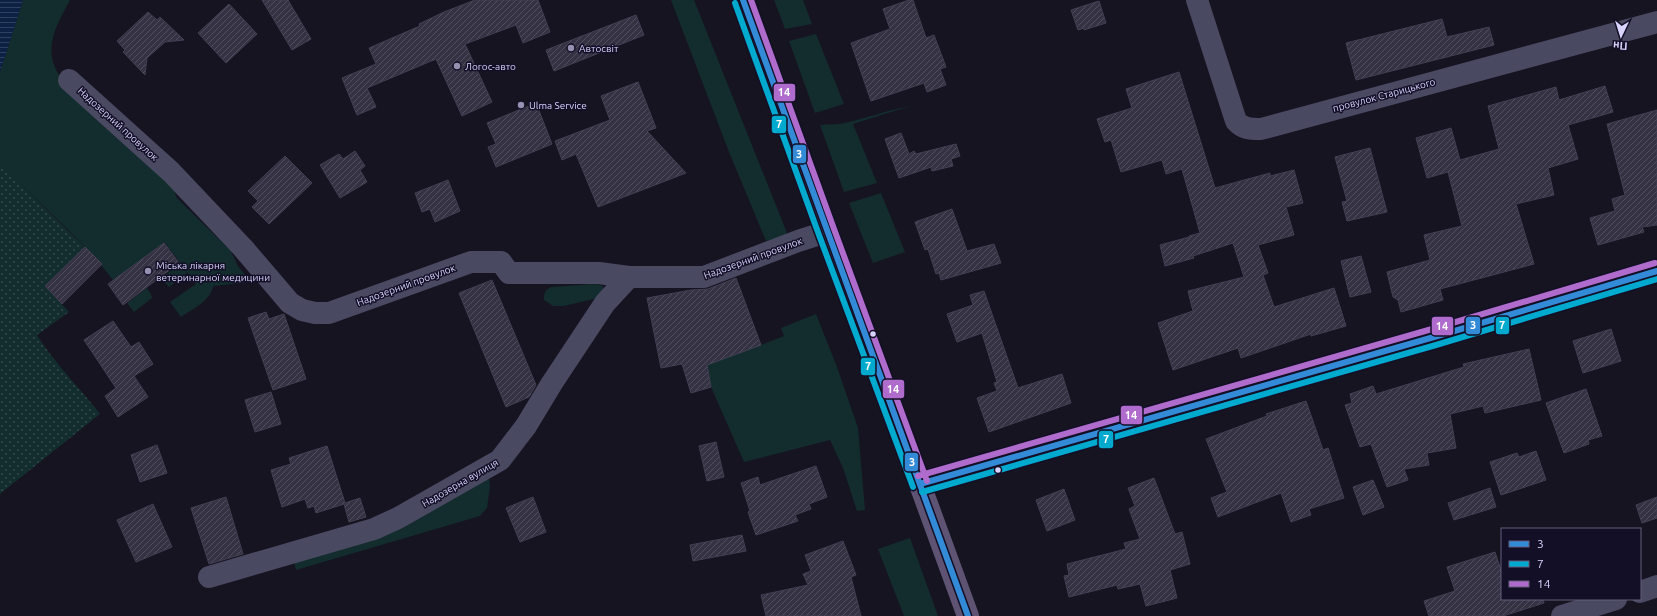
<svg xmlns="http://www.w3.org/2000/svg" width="1657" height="616" font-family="Ubuntu,sans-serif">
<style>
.grass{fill:#132c2d}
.garden{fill:url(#garden-dots)}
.water{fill:url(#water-rules)}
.building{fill:url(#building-hatch);stroke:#433f54}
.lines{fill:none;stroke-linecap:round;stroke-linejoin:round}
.minor{stroke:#4a4962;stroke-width:22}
.primary{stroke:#5e5373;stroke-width:22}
.bus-1-casing{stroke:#130f26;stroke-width:9}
.bus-2-casing{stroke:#130f26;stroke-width:9}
.bus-3-casing{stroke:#130f26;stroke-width:9}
.bus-1{stroke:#338bd7;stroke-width:6}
.bus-2{stroke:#00a9ce;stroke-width:6}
.bus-3{stroke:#b06ccc;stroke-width:6}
.poi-dot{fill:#9591b1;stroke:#130f26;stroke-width:1.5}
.bus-dot{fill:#d9d4ff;stroke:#130f26;stroke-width:1.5}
.labels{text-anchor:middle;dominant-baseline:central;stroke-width:3;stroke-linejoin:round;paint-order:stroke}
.poi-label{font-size:10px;fill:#d9d4ff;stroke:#130f26;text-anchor:start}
.street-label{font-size:10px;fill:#d9d4ff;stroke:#130f26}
.line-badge{stroke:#130f26;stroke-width:1.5}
.badge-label{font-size:11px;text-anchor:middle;font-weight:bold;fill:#fff}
</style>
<defs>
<pattern id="garden-dots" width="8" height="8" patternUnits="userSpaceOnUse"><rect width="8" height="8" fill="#132c2d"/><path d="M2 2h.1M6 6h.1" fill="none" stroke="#354a4c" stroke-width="1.8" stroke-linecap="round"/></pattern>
<pattern id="water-rules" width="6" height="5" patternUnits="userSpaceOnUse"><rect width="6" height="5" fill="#0d2144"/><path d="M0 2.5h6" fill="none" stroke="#304060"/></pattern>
<pattern id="building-hatch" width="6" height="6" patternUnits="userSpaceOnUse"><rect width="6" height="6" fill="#343243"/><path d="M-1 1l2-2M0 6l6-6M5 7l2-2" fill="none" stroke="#514f5f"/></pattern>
</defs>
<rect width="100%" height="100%" fill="#161421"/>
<path class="grass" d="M 23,0 L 70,0 C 54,30 40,53 65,83 L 168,177 L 177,198 L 231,251 L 238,266 L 251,282 L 213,286 C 211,301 192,309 181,317 L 170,302 L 196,284 L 165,243 L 113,280 C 82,239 37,201 0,164 L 0,72 Z
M 671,0 L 694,0 L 787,233 L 784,236 L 766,241 L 729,152 Z
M 774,0 L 803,0 L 812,24 L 785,29 Z
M 816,34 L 844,104 L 815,113 L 789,41 Z
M 910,106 L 853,124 L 877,183 L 844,192 L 820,125 C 828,124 837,125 845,123 C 867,118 888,110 910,106 Z
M 881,193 L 905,252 L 873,263 L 849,203 Z
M 180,264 L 187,273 L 169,287 L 161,278 Z
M 596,284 L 603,286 L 604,292 L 598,298 L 564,306 L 553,306 L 544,300 C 544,293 545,290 551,287 Z
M 147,288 L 151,294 L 152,298 L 134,312 L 127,303 Z
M 816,314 L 837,367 L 858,428 L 865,510 L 857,511 L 843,468 L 830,440 L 744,462 L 711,387 L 706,359 L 761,345 L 784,336 L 781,328 Z
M 489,478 L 490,486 L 487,508 L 480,516 L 296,570 L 293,558 Z
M 910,538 L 938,616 L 904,616 L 878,549 Z"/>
<path class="garden" d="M 0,164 L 85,247 L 45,286 L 69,312 L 37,335 C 55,364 79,387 100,414 L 0,494 Z"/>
<path class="water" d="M 0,0 L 23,0 L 0,72 Z"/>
<path class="building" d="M 262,0 L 288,0 L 311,39 L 292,50 Z
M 475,0 L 538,0 L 550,32 L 523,43 L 516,25 L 465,44 L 492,102 L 462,116 L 436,59 L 367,88 L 376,107 L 357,115 L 342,78 L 376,64 L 369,48 L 420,26 L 419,24 L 444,12 Z
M 909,0 L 913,0 L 926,38 L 934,35 L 946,67 L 940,69 L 946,85 L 927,92 L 924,83 L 871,101 L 851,43 L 890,29 L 883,9 Z
M 1099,1 L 1106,23 L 1084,30 L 1084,28 L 1078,30 L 1071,10 Z
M 229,4 L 257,34 L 226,63 L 198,33 Z
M 148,12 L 157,20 L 160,17 L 184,40 L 165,42 L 147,58 L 145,75 L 123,52 L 125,50 L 117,41 Z
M 636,15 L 644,35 L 554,71 L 546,50 Z
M 1442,19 L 1447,37 L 1489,27 L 1494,45 L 1356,80 L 1346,43 Z
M 1179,72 L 1215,188 L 1270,173 L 1270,176 L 1294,170 L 1303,203 L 1286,207 L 1294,235 L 1258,245 L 1268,273 L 1263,275 L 1274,307 L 1334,288 L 1346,326 L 1311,336 L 1311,334 L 1241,358 L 1238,348 L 1173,370 L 1158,323 L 1193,311 L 1188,291 L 1244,277 L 1233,243 L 1193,256 L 1194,258 L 1165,266 L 1160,245 L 1189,237 L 1189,236 L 1200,233 L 1182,169 L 1166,174 L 1162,160 L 1121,172 L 1111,140 L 1105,142 L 1097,119 L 1132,108 L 1126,89 Z
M 638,82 L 656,128 L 647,131 L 686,173 L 598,207 L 576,154 L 562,160 L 555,141 L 610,120 L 601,96 Z
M 1605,86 L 1613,112 L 1568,125 L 1578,159 L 1548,168 L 1554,195 L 1516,204 L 1534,264 L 1440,289 L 1443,300 L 1401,312 L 1398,300 L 1393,297 L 1387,272 L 1430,260 L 1424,235 L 1462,226 L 1448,172 L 1427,178 L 1416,138 L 1451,128 L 1460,160 L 1499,149 L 1488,106 L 1556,87 L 1559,100 Z
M 536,103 L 552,144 L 496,167 L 488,147 L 496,144 L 487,123 Z
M 1657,110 L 1657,225 L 1642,227 L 1644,232 L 1598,245 L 1590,218 L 1615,211 L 1612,199 L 1625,195 L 1607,124 Z
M 901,133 L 909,154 L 914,151 L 916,154 L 956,144 L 960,156 L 951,159 L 953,166 L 932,171 L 931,167 L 899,178 L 885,139 Z
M 1370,148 L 1387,212 L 1347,221 L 1342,202 L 1347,201 L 1335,157 Z
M 355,151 L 365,166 L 360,170 L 367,182 L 340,198 L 320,165 L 339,154 L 343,159 Z
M 285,156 L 312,183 L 269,224 L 252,207 L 258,201 L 248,191 Z
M 448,180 L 460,211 L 435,222 L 430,209 L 422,212 L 415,193 Z
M 952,209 L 967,251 L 994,244 L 1001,263 L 941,280 L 939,273 L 936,274 L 928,249 L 925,250 L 915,222 Z
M 164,243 L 179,263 L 123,305 L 108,284 Z
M 85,247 L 102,264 L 62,304 L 45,286 Z
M 1361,256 L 1371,292 L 1350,297 L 1341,261 Z
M 736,278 L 761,345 L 707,365 L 711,387 L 691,393 L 682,364 L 661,368 L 647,298 L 691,290 L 708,289 Z
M 492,280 L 536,385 L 529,397 L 506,407 L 459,293 Z
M 984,291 L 1018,388 L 1062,374 L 1071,403 L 989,432 L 977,398 L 997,391 L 994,383 L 997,382 L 982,333 L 957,342 L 947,314 L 973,305 L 970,295 Z
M 266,312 L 269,319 L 284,314 L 306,379 L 273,390 L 248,318 Z
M 113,321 L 131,347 L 139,342 L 153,364 L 134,376 L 148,397 L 118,417 L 105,396 L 116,388 L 84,340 Z
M 1611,329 L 1621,361 L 1583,373 L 1573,341 Z
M 1529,349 L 1541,400 L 1485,413 L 1483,406 L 1450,414 L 1456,448 L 1427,453 L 1429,465 L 1404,469 L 1408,480 L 1387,487 L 1371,444 L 1360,447 L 1345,405 L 1352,403 L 1350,394 L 1373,386 L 1376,394 L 1464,367 L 1463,364 Z
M 1586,389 L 1602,436 L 1588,440 L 1589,444 L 1564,453 L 1546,403 Z
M 271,392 L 281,424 L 255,432 L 245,400 Z
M 1306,401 L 1323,450 L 1328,448 L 1344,498 L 1309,509 L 1311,515 L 1291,522 L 1281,493 L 1218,517 L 1211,498 L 1227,492 L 1206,439 L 1267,416 L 1266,414 Z
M 716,442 L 724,477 L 707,481 L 699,446 Z
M 157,445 L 167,473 L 140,482 L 131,455 Z
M 327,446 L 345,503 L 360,498 L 366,517 L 349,522 L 344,504 L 316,513 L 314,506 L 308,508 L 305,499 L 282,507 L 271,470 L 291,464 L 289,458 Z
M 1536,451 L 1546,480 L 1501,495 L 1490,462 L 1517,453 L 1519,457 Z
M 816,466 L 827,497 L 809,504 L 811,509 L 795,515 L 798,521 L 756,535 L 748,512 L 750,511 L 741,483 L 758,477 L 760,485 Z
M 1154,478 L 1175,534 L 1182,532 L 1190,564 L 1170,570 L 1177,598 L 1146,606 L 1140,584 L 1118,589 L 1117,585 L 1069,597 L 1064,576 L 1069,575 L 1067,564 L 1126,549 L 1124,543 L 1140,539 L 1129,509 L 1135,506 L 1128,488 Z
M 1373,480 L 1384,507 L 1363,515 L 1353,487 Z
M 1490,488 L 1496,507 L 1454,520 L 1448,503 Z
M 1064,489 L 1075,520 L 1047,531 L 1036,500 Z
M 226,497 L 243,554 L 209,564 L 191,508 Z
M 533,497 L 546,532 L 520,542 L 506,508 Z
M 1657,497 L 1657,518 L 1642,523 L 1636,505 Z
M 153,504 L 172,547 L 136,562 L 117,520 Z
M 742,535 L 746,551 L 693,561 L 690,545 Z
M 843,541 L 856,575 L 851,577 L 861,616 L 766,616 L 761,595 L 808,585 L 803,574 L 811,571 L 805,555 Z
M 1495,552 L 1502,573 L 1502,599 L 1543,599 L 1544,603 L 1503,616 L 1429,616 L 1424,601 L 1455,591 L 1447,567 Z"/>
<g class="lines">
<path class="minor" d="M 1197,0 L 1236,121 C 1243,129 1250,129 1261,129 L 1657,22
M 69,80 L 171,172 L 243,248 L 290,303 L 302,310 L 315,313 L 329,313 L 471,262 L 501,262 L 509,273 L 599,273 L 629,277 L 704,277 L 798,241 L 826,232
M 920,484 L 1434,337 L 1657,271
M 209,577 L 374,529 L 398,518 L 500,460 L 526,426 L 552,383 L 605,303 L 629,277
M 1640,592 L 1657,586
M 1562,616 L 1616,599"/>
<path class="primary" d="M 743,0 L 968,616"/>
<g class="bus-1-casing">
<path id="bus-1" d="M 743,0 L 968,616
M 920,484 L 1434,337 L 1657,271"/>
</g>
<g class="bus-2-casing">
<path id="bus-2" d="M 735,3 L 819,235 L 913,487
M 922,492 L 1436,345 L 1657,279"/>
</g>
<g class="bus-3-casing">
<path id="bus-3" d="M 751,0 L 834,229 L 927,481
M 918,476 L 1432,329 L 1655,263"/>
</g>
<use href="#bus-1" class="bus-1"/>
<use href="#bus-2" class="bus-2"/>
<use href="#bus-3" class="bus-3"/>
</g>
<g class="poi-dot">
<circle cx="571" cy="48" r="4"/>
<circle cx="457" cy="66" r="4"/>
<circle cx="521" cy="105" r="4"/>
<circle cx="148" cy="271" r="4"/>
</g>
<g class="bus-dot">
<circle cx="873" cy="334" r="3.5"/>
<circle cx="998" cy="470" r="3.5"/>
</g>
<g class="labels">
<g class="poi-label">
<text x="579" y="48">Автосвіт</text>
<text x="465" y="66">Логос-авто</text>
<text x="529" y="105">Ulma Service</text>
<text x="156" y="265">Міська лікарня<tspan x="156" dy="12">ветеринарної медицини</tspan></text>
</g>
<g class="street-label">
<text transform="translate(1384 95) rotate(-15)">провулок Старицького</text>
<text transform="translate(118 124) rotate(42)">Надозерний провулок</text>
<text transform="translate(753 258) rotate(-20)">Надозерний провулок</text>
<text transform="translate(406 285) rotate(-20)">Надозерний провулок</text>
<text transform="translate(460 483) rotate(-30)">Надозерна вулиця</text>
</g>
</g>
<g class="line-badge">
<rect x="773" y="83" width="23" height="19" rx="4" fill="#b06ccc"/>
<rect x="771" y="115" width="16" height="19" rx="4" fill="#00a9ce"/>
<rect x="792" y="144" width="15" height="20" rx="4" fill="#338bd7"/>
<rect x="1495" y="316" width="15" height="19" rx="4" fill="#00a9ce"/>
<rect x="1465" y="316" width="16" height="19" rx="4" fill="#338bd7"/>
<rect x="1431" y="316" width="23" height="20" rx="4" fill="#b06ccc"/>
<rect x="860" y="357" width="16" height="19" rx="4" fill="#00a9ce"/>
<rect x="882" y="379" width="23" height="20" rx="4" fill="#b06ccc"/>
<rect x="1120" y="405" width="23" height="20" rx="4" fill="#b06ccc"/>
<rect x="1098" y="430" width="16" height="19" rx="4" fill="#00a9ce"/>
<rect x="904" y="452" width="15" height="20" rx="4" fill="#338bd7"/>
</g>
<g class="badge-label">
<text x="784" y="96">14</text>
<text x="779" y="128">7</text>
<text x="799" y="158">3</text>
<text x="1502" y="329">7</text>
<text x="1473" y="329">3</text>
<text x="1442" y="330">14</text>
<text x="868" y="370">7</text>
<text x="893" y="393">14</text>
<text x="1131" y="419">14</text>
<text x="1106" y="443">7</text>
<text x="912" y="466">3</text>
</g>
<rect x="1501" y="528" width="140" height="72" fill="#130f26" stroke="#625e7d"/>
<rect x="1509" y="541" width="20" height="6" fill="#338bd7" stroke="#625e7d"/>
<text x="1537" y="548" font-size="12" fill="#d9d4ff">3</text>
<rect x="1509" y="561" width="20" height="6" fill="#00a9ce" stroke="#625e7d"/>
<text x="1537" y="568" font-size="12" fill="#d9d4ff">7</text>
<rect x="1509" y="581" width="20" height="6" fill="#b06ccc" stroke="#625e7d"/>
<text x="1537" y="588" font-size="12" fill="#d9d4ff">14</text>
<g transform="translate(1621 36) rotate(184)" stroke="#130f26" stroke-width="3" paint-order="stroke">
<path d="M0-3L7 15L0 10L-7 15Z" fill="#d9d4ff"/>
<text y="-6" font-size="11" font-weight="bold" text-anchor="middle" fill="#d9d4ff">Пн</text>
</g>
</svg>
